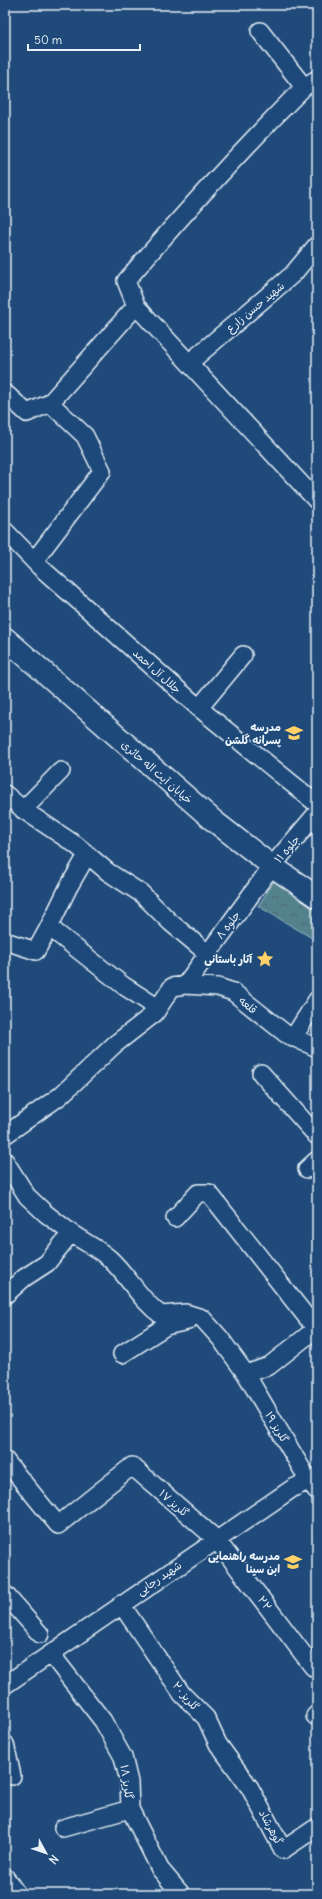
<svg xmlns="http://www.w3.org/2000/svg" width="322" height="1899" font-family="Delius,'Playpen Sans Arabic',sans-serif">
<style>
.forest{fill:url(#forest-crowns);stroke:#9dbac2}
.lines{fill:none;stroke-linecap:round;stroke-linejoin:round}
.minor-casing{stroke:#e8f1f8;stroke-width:20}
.major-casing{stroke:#e8f1f8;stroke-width:24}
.minor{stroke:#1f4a7a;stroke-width:17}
.major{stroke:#1f4a7a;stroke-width:21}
.labels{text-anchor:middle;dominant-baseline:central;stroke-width:3.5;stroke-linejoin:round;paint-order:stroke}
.street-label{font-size:11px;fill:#e8f1f8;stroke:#1f4a7a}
.poi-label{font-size:11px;font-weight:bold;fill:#e8f1f8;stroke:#1f4a7a;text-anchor:end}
</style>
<defs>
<pattern id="forest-crowns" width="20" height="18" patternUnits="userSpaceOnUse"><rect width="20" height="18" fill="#52828d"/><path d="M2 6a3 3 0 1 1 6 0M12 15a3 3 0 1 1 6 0" fill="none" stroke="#4d686f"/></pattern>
</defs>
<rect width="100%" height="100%" fill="#1f4a7a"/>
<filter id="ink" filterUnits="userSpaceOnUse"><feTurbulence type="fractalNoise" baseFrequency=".025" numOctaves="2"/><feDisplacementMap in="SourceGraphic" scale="8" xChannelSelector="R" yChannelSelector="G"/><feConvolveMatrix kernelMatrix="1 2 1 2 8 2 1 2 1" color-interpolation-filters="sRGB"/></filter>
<g filter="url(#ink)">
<path class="forest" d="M 275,880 L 317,910 L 317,941 L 258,906 Z"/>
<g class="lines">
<g class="minor-casing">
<path id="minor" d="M 304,87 L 317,79
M 136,306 L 126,281 C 183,214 242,149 304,87 L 260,31
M 189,363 L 293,274 L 317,245
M 5,393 L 27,413 L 50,403
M 5,531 L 40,567 L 199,708 L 317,804
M 34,561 L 102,471 L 85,436 L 50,403 L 136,306 L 317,501
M 199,708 L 243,655
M 5,794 L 25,811 L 76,845 L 108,872 L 142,894 L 170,922 L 207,953
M 23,810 L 61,771
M 87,855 L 68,888 L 49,927 L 124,986 L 158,1008
M 5,941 L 36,951 L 49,927
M 185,985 L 272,866 L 317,813
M 293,1038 L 317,1000
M 261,1073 L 317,1136
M 5,1135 L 60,1096 L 114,1045 L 155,1013 L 172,987 L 185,985 L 218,987 L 233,992 L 286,1034 L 317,1048
M 5,1161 L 27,1196 L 45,1213 L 71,1233
M 307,1169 L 317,1160
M 175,1218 L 198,1193 L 209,1193 L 316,1329
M 5,1295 L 24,1278 L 47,1263 L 71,1233 C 84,1242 99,1249 110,1259 C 129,1277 140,1300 161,1315 L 186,1313 L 202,1318 L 220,1338 L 246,1374 L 309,1481 L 317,1491
M 122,1354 L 166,1326 L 188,1321
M 246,1374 L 269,1366 L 317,1328
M 5,1460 L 58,1525 L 132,1466 L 216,1539 L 313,1667
M 5,1594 L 40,1634
M 121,1604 L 182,1694 L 206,1718 L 218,1744 L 250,1788 L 283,1850 L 317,1827
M 51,1654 L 103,1721 L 123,1757 L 129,1782 L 130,1809 L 160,1869 L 181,1894
M 5,1685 L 293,1488 L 317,1477
M 315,1716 L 317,1714
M 5,1744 L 12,1776
M 63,1828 L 130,1809
M 5,1877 L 17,1894"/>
</g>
<g class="major-casing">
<path id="major" d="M 5,638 L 214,821 L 272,866 L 317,897"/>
</g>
<use href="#minor" class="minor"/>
<use href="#major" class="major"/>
</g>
</g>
<defs>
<g id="school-bare" transform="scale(1.38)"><path d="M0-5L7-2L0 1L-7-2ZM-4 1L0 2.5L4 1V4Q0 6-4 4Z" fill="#ffd166" stroke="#1f4a7a" stroke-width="2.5" paint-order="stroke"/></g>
<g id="sight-bare" transform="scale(1.38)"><path d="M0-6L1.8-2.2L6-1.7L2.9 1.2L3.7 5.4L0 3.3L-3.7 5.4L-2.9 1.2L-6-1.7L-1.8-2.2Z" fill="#ffd166" stroke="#1f4a7a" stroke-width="2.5" paint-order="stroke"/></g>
</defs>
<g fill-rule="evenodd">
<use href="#school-bare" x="294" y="733"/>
<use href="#sight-bare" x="265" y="959"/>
<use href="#school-bare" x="293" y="1562"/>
</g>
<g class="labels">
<g class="street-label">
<text transform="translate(255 307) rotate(-40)">شهید حسن زارع</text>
<text transform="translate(157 671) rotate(42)">جلال آل احمد</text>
<text transform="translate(157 772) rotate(41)">خیابان آیت اله حائری</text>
<text transform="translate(287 849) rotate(-49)">جلوه ۱۱</text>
<text transform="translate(228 925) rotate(-53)">جلوه ۸</text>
<text transform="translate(248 1005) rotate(40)">قلعه</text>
<text transform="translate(277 1427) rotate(59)">گلریز ۱۹</text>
<text transform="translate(174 1503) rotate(41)">گلریز ۱۷</text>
<text transform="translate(159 1578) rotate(-34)">شهید رجایی</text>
<text transform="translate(265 1603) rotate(53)">۲۲</text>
<text transform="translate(186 1696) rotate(50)">گلریز ۲۰</text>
<text transform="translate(127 1782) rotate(82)">گلریز ۱۸</text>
<text transform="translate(271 1827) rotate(62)">گوهرشاد</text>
</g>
<g class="poi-label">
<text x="281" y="727">مدرسه<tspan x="281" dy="13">پسرانه گلشن</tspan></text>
<text x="252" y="959">آثار باستانی</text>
<text x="280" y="1556">مدرسه راهنمایی<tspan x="280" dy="13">ابن سینا</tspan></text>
</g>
</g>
<rect width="322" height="1899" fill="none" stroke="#1f4a7a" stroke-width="20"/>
<rect x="10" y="10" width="302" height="1879" fill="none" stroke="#e8f1f8" stroke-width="1.5" filter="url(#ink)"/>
<g transform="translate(46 1853) rotate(130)" stroke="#1f4a7a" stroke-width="3" paint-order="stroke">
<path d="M0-3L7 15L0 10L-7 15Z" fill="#e8f1f8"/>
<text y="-6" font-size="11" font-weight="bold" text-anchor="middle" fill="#e8f1f8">N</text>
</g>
<path d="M28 44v6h112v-6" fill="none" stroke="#e8f1f8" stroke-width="2"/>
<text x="34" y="44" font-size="12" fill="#e8f1f8" stroke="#1f4a7a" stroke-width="3" paint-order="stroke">50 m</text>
</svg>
